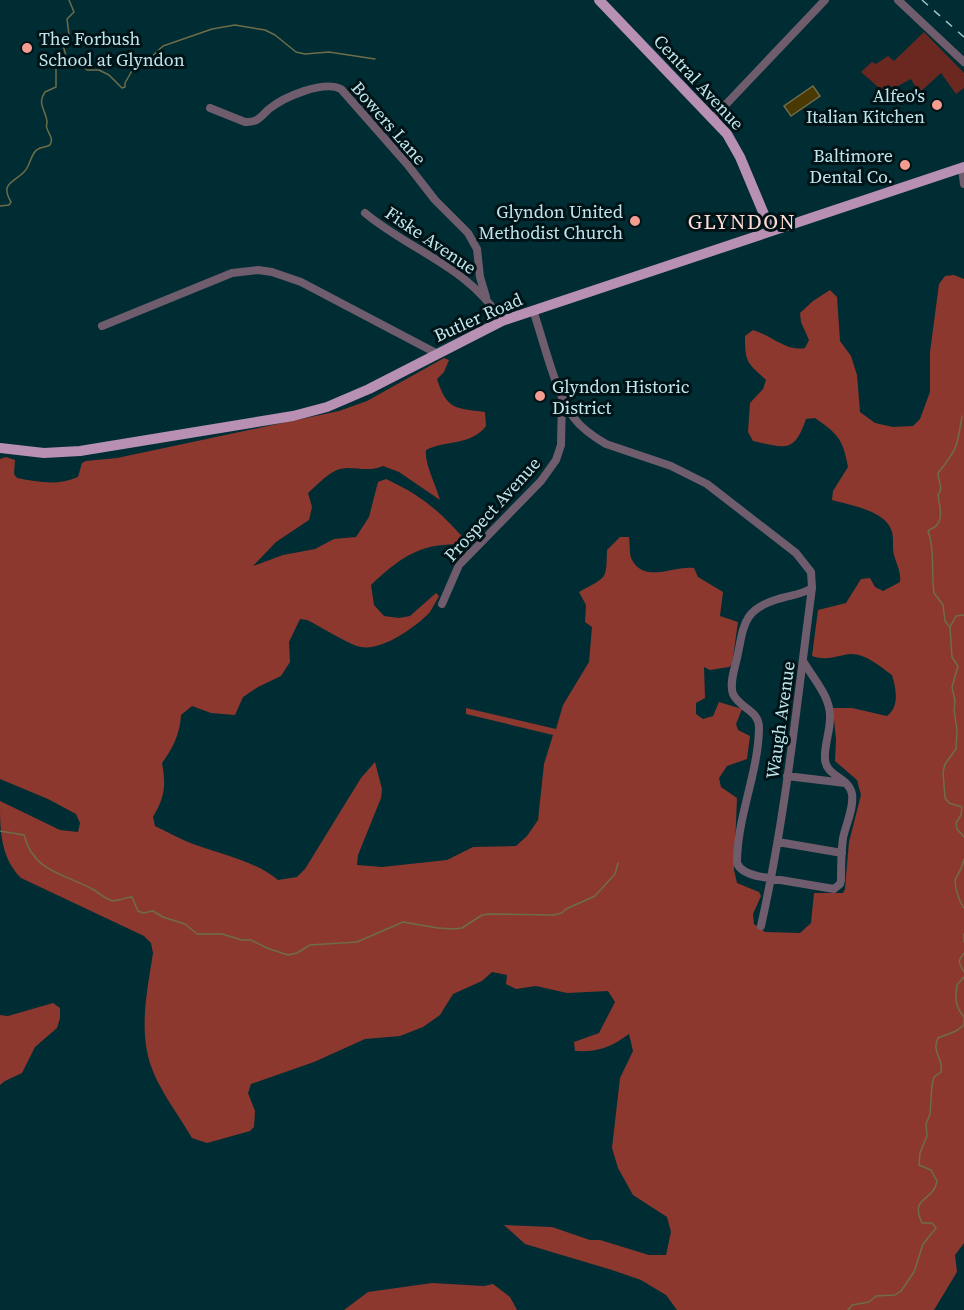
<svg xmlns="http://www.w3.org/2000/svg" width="964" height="1310" font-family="'Source Serif 4',serif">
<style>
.green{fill:#6a2821}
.forest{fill:#8d382f}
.water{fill:#4b3903;stroke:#6e6d49;stroke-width:1.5}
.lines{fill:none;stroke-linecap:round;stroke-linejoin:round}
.stream{stroke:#6e6d49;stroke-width:1.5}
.minor{stroke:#6f5c6d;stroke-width:8}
.major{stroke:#b790b4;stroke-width:10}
.rail{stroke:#9bc3c9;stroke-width:1.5;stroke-dasharray:8 8;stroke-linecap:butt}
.poi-dot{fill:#f59c90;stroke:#001317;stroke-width:2}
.labels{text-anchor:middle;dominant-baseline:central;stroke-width:6;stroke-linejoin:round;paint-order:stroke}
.poi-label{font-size:18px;fill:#c1e7ed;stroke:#001317;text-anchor:end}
.street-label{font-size:18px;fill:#c1e7ed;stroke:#001317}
.quarter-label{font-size:21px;letter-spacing:1.5px;fill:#fedbd5;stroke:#001317}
</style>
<rect width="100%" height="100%" fill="#002d33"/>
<path class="green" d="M 924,32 L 964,73 L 964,88 L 956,94 L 941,73 L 919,93 L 911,79 L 885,93 L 861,72 L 872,62 L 876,64 L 888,56 L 894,61 Z"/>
<path class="forest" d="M 954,275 L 964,279 L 964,1243 L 955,1255 L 957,1272 L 934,1310 L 677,1310 L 666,1295 L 641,1280 L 612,1270 L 525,1244 L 504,1225 L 552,1227 L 590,1240 L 600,1240 L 649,1255 L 666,1255 L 671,1232 L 667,1217 L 633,1195 L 618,1168 L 612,1148 L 620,1078 L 633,1051 L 629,1034 C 610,1048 598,1052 575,1051 L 574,1042 L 599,1033 L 615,1002 L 608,991 L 567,993 L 536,986 L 516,989 L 506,984 L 507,975 L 492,972 L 482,981 L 453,994 L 440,1015 L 423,1027 L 400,1036 L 365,1039 L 314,1062 L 251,1084 L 248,1093 L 255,1111 L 254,1127 L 250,1131 L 207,1143 L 192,1138 C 177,1112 155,1085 148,1056 C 140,1022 148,986 153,953 L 151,943 L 144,936 L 21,878 C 0,857 0,829 0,801 L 60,830 L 78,832 L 80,823 L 76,814 L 48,799 L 0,779 L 0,459 L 6,457 L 15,460 L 14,474 L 17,478 C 39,482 57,486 78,477 L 82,463 L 86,461 L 117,458 L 339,411 L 367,401 L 444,358 L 449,360 L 444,372 L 437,379 C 447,410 455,408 485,412 L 486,426 C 471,446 445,440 426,450 C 424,463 436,485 440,500 L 399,472 L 383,466 C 365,474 349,463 335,471 C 325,476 316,486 308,493 L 312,507 L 309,520 L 276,542 L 253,566 L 283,555 L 315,549 L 334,539 L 356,537 L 369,517 L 378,482 L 386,479 C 425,497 441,513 470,545 C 424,541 403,555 371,585 L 374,605 L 384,616 L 399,618 L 410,616 L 436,593 L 439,596 C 436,601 433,607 430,612 C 416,627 382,651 361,647 C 351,646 318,625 307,620 L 300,619 L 289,642 L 290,662 L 281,676 L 258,687 L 243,697 L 235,715 L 211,713 L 192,706 L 181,715 C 180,734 173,748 162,763 C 166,785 165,797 153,817 L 155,826 C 168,832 180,839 193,844 C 223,855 253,860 278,880 L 297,877 L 305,869 L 361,778 L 375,762 L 382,789 L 381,798 L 358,855 L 357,865 L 382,867 L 447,860 L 473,847 L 516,846 L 527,836 L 538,820 L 544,764 L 553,735 L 466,714 L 466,708 L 556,729 L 563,705 L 589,662 L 592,627 L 585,622 L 586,605 L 579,592 C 607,576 606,582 607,550 L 620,537 L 629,537 C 630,543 629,555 632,560 C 645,584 674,565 694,568 L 698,577 L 723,592 L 720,616 L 738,622 L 732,664 L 729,667 L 710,670 L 704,667 L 705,698 L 696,703 L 696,714 L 703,719 L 713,716 L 719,702 L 742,709 L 736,724 L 738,730 L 750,736 L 747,759 L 727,766 L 719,778 L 721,787 L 737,798 L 734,870 L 737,883 L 759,892 L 761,896 L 753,914 L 754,924 L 765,932 L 800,933 L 811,923 L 814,893 L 843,893 L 845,889 L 849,842 L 861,795 L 857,780 L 835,761 L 836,740 L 833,708 L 852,708 L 887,716 C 900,706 896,689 892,675 C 881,667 865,653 850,654 C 836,656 826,661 812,656 L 818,610 L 846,603 L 861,579 L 870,578 L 875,587 L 883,591 L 900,582 C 901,571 897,566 894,555 C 892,548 894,539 892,532 C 887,511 850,505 832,500 L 833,491 L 848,467 C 843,439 838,434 815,418 L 806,419 C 794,454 785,448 753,441 L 748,432 L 750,403 L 763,389 L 766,380 C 747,362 745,363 745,336 L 753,330 C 771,335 787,352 805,348 L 809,340 L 801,322 L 800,313 L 813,301 L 830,290 L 837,297 L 840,341 L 851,356 L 857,375 L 860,412 L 875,423 L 893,427 L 913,426 L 920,419 L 930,392 L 930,352 L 939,284 L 945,276 Z
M 53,1003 L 60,1008 L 60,1018 L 57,1028 L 35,1047 L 22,1073 L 5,1081 L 0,1085 L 0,1015 L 8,1016 Z
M 432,1283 L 484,1286 L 493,1284 L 510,1297 L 517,1310 L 344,1310 L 368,1292 Z"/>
<path class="water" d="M 813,86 L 820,96 L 791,116 L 784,106 Z"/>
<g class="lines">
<path class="stream" d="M 57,61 L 79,63 L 87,70 L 99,70 L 109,75 L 122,88 L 125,87 L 125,83 L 134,67 L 145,63 L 163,46 L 212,29 L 235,25 L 265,30 L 275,35 L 296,52 L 305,54 L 329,52 L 375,59
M 0,206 L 9,205 L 11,202 C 0,183 13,183 24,172 C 31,166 30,152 40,148 C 43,147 46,147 50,145 C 53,138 51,138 48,131 C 45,125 47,128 47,121 C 45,109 37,103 45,92 L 56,87 L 56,65 L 57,61 L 66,56 L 63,45 L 69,35 L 67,19 L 74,12 L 69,0
M 964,615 L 956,616 L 950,627 L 952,657 L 958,666 L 952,687 L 955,701 L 954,710 L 957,730 L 956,749 L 945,764 L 943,772 L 945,798 L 949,803 L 962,807 L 961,815 L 956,823 L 957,829 L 964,837
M 950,627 L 945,621 L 943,605 L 934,593 C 931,574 935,549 928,531 C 930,529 934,528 936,526 C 944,518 939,504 938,495 C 944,488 938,482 938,473 C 958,448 957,447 962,416
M 0,831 L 24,835 C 34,873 64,873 94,890 C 99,893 104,898 110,900 C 117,903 124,897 132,897 L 138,911 L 143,913 L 153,911 L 163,917 L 185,924 L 197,934 L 222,934 L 242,940 L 251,940 L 267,948 L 288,955 L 297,953 L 310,945 L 357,942 L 403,922 L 438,928 L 454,929 L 462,928 L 482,915 L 489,914 L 553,915 L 562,913 L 566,909 L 595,896 L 615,874 L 618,863
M 964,859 C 962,869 960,870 956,878 C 953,884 960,903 964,908
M 964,934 L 964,942
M 964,953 C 957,962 959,963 964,972
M 848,1310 L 852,1305 L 869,1302 L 876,1296 L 895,1295 L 901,1291 L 914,1272 L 923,1244 L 936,1228 L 932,1223 L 922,1223 C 909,1196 934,1202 937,1181 L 931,1170 L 919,1165 L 920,1153 L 927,1136 L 926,1124 L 930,1114 L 932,1085 L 934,1077 L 941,1072 C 944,1059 931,1052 938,1038 L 956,1031 L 964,1025 L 964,1017 C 955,1006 955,999 957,985 L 964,977"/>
<path class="minor" d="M 898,0 L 964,62
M 210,108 L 245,122 C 258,123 261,116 269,109 C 284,97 323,80 341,89 L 407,164 L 435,200 L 468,233 L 477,249 L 480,277 L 486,297
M 713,118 L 825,0
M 962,168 L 964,184
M 365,213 C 412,252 468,266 502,321
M 533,310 C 543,339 556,395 574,418 C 582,429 594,437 606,444 L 671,466 L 707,484 L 796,553 L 811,572 L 812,588 C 797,701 786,815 761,926
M 102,326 L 232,273 L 258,270 L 272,272 L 301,282 L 436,353
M 442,604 L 459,565 L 541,481 L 556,460 L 561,445 L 562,399
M 803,661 C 813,678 831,697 830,718 C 830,732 824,746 825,759 C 826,777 849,777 852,794 C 854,808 846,824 843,838 C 841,852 841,866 841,880 L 840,884 L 834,889 L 757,876 C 749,874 740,871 737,863 C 737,817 758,774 759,729 C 760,710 740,709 733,694 C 729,683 735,668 737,658 C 744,626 742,610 778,599 C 790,595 801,595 812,588
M 787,776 L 845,783
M 778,842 L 842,853"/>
<path class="major" d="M 599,0 L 727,134 L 740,157 L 771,231
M 0,448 L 44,453 L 80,451 L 293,416 L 327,407 L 369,389 L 502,321 L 964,167"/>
<path class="rail" d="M 922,0 L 964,37"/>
</g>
<g class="poi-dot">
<circle cx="27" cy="48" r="6"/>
<circle cx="937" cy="105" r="6"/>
<circle cx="905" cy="165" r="6"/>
<circle cx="635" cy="221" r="6"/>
<circle cx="540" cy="396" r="6"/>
</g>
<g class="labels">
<g class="poi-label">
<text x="39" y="38" text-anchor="start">The Forbush<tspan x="39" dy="21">School at Glyndon</tspan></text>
<text x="925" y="95">Alfeo's<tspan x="925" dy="21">Italian Kitchen</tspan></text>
<text x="893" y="155">Baltimore<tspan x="893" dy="21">Dental Co.</tspan></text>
<text x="623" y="211">Glyndon United<tspan x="623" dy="21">Methodist Church</tspan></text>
<text x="552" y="386" text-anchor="start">Glyndon Historic<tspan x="552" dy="21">District</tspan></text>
</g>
<g class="street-label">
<text transform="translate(699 82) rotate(47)">Central Avenue</text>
<text transform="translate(389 123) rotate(49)">Bowers Lane</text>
<text transform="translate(431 240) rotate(34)">Fiske Avenue</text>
<text transform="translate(478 317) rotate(-24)">Butler Road</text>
<text transform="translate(492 509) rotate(-48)">Prospect Avenue</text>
<text transform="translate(780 720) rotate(-82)">Waugh Avenue</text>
</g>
<g class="quarter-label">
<text x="742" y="221">GLYNDON</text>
</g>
</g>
</svg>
